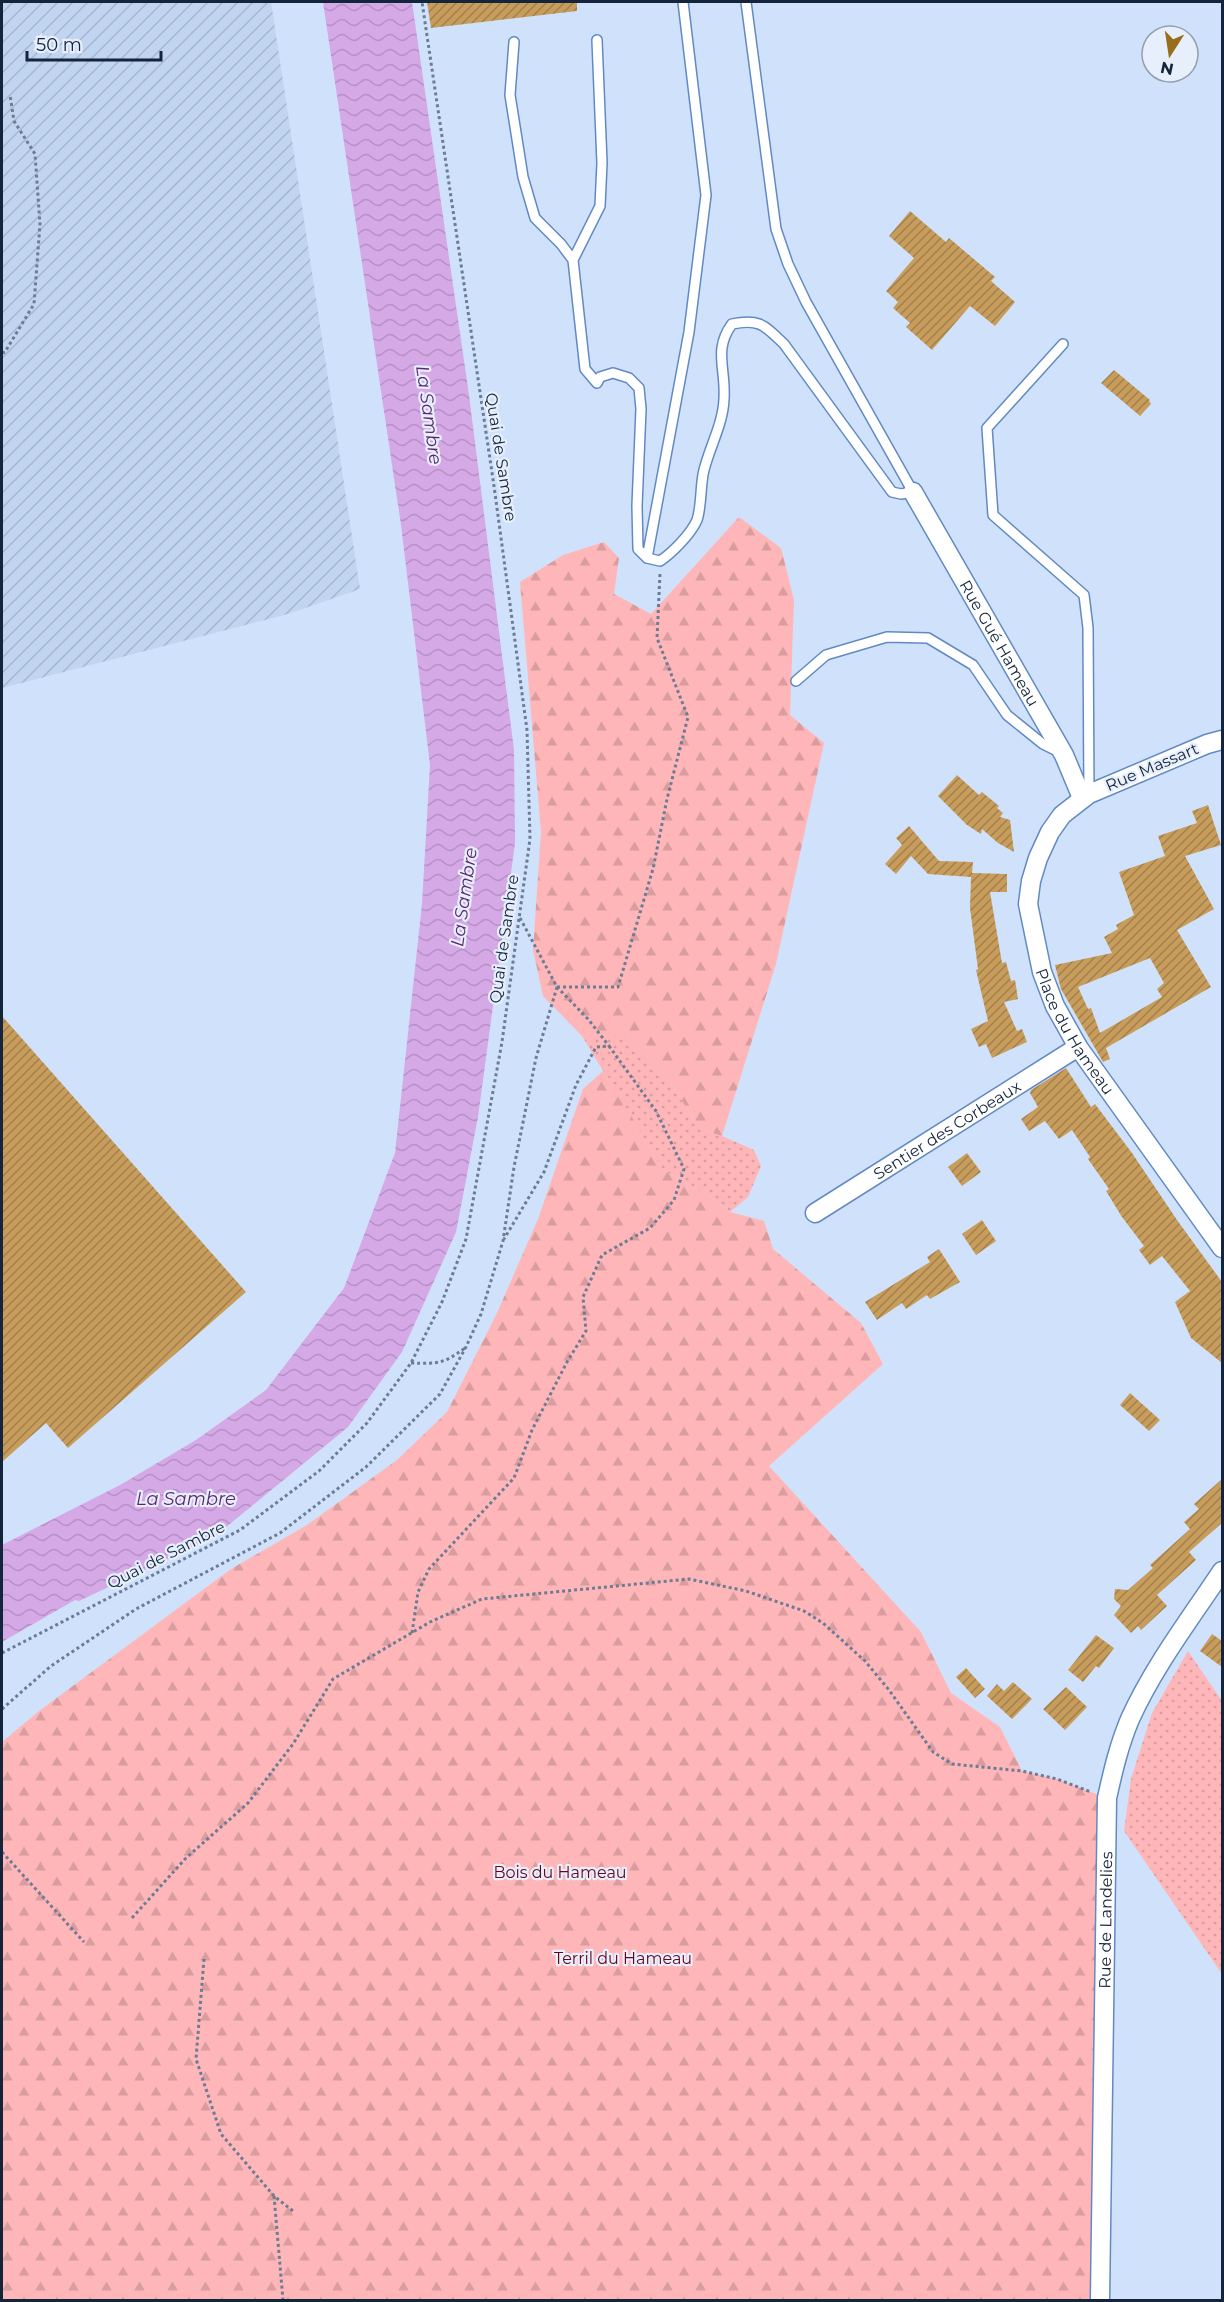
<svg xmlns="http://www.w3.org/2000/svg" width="1224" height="2302" font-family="Montserrat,sans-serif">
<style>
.industrial{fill:url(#industrial-furrows)}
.grass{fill:url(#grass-dots)}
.forest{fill:url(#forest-firs)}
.water{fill:url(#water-waves)}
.building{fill:url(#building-hatch);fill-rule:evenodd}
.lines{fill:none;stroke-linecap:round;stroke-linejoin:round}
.service-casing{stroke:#618ac3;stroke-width:12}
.minor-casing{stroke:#618ac3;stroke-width:21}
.path{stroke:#6b7c94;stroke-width:3;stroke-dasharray:3 3;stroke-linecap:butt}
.service{stroke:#fff;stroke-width:9}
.minor{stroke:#fff;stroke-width:18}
.labels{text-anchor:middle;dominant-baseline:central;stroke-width:4.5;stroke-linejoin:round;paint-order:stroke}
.street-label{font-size:16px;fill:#13243b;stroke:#e6effb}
.park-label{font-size:16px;fill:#68051d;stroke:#e6effb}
.water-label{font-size:18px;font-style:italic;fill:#5c266e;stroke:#e6effb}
</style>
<defs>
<pattern id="industrial-furrows" width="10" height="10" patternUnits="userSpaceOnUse" patternTransform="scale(1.5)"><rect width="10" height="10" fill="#c1d4f0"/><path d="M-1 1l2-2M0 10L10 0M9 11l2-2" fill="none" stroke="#a5b6cf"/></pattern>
<pattern id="grass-dots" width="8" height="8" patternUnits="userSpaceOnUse" patternTransform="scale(1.5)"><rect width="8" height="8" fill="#feb6b8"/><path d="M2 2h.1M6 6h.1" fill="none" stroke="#d99c9f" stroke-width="1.8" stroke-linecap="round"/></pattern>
<pattern id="forest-firs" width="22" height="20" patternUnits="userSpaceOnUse" patternTransform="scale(1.5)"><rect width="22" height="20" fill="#feb6b8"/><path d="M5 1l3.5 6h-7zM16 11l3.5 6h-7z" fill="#d99c9f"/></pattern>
<pattern id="water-waves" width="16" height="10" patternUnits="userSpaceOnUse" patternTransform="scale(1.5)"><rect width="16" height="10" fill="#d5a8e6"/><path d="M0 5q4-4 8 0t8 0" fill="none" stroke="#b690c6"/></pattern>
<pattern id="building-hatch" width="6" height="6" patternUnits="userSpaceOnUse" patternTransform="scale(1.5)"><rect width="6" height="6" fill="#c89d5c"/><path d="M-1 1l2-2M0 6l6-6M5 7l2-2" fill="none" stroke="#a1804d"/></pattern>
</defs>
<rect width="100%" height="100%" fill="#d0e2fb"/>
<path class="industrial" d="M 2,2 L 271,2 L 360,589 L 288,614 L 2,688 Z"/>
<path class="grass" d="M 582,1036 L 626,1036 L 666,1076 L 700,1129 L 722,1136 L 754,1150 L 761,1166 L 748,1197 L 730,1212 L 709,1196 L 663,1170 Z
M 1188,1651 L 1222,1701 L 1222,1974 L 1124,1831 L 1131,1779 L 1152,1713 Z"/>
<path class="forest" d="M 739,517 L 781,548 L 794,600 L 790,715 L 824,743 L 776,964 L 722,1136 L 700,1129 L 666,1076 L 626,1036 L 582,1036 L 543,996 L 533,950 L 541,832 L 520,582 L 563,555 L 604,542 L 619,558 L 614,594 L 651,614 Z
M 604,1070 L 663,1170 L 709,1196 L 730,1212 L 764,1221 L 773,1249 L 861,1323 L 883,1364 L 769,1466 L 921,1632 L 951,1693 L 1000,1727 L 1022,1771 L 1057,1779 L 1107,1798 L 1100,2300 L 2,2300 L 2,1742 L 39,1711 L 231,1569 L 307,1525 L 397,1460 L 447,1412 L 497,1313 L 538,1219 L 583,1089 Z"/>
<path class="water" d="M 323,2 L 412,2 L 469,395 L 514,750 L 515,843 L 478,1117 L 456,1232 L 402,1352 L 348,1427 L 214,1537 L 79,1601 L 75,1600 L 2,1642 L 2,1545 L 120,1485 L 196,1440 L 266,1390 L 344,1288 L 395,1153 L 422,904 L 430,765 L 401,525 Z"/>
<path class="building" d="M 427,2 L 577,2 L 577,11 L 431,28 Z
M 910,211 L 946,242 L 949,238 L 995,277 L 991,281 L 1015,302 L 995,326 L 970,306 L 932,350 L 906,327 L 910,323 L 893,308 L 898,302 L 886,291 L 914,258 L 889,236 Z
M 1114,370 L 1150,400 L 1149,401 L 1151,404 L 1140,416 L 1101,383 Z
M 957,775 L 979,795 L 982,792 L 999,806 L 997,808 L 1003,813 L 1000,817 L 1010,820 L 1014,852 L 998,843 L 982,829 L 981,834 L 967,825 L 938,796 Z
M 1208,805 L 1221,845 L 1185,856 L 1214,909 L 1177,930 L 1211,987 L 1106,1048 L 1110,1059 L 1103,1062 L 1061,989 L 1055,965 L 1112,953 L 1104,937 L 1118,929 L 1116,925 L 1134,915 L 1119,872 L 1165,856 L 1158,836 L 1197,823 L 1192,811 ZM 1150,958 L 1164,983 L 1157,989 L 1162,997 L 1100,1033 L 1091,1008 L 1088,1009 L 1078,987 Z
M 909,826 L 939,861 L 973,862 L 972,873 L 1007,874 L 1007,892 L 990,892 L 1002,963 L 1006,962 L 1011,981 L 1015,980 L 1018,999 L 1004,1002 L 1017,1031 L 1022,1029 L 1027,1042 L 992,1058 L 986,1044 L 979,1047 L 971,1029 L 988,1021 L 976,970 L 978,969 L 970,908 L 971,877 L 928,874 L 911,856 L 896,874 L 885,864 L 902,845 L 896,838 Z
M 2,1016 L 246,1292 L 68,1448 L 46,1423 L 2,1462 Z
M 1066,1068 L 1091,1107 L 1095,1104 L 1132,1153 L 1177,1220 L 1222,1282 L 1222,1363 L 1191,1338 L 1175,1302 L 1190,1291 L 1162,1256 L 1150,1265 L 1139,1250 L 1144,1246 L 1122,1217 L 1106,1191 L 1109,1189 L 1088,1159 L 1090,1157 L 1072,1130 L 1059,1139 L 1045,1121 L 1029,1131 L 1021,1119 L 1038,1107 L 1030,1093 L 1031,1090 Z
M 967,1153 L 981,1172 L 962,1186 L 948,1167 Z
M 982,1220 L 996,1241 L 976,1255 L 962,1234 Z
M 939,1249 L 960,1282 L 930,1299 L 927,1295 L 906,1309 L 902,1303 L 877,1320 L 865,1302 L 930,1262 L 927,1257 Z
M 1130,1393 L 1160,1420 L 1149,1431 L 1120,1405 Z
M 1222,1479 L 1222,1523 L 1189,1552 L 1196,1560 L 1157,1595 L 1167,1606 L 1141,1630 L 1138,1626 L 1131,1633 L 1114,1615 L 1121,1606 L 1114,1599 L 1115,1589 L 1128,1590 L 1153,1568 L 1150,1565 L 1190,1529 L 1184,1522 L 1199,1509 L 1194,1504 Z
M 1212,1634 L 1222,1641 L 1222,1667 L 1200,1651 Z
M 1096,1635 L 1114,1648 L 1099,1668 L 1096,1666 L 1083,1682 L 1068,1670 Z
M 966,1668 L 985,1689 L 975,1698 L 956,1677 Z
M 1013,1682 L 1032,1699 L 1012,1719 L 987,1696 L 997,1684 L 1004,1691 Z
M 1066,1687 L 1087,1707 L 1065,1730 L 1043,1709 Z"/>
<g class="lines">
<g class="service-casing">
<path id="service" d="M 514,42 L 510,95 L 523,177 L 535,218 L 561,244 L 573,260 L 585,369 L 597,383 L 600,377 L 613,373 L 629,378 L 639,388 L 641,409 L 637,506 L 638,549 L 647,558 L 660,561 C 672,553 691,534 697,520 C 702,505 700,485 704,470 C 710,446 723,424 724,399 C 726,368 713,350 732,324 C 760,318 765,326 784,344 L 892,492 L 901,494 L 913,492 L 806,302 L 788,264 L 776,229 L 746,2
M 573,260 L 600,206 L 602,163 L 597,40
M 1063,344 L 987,428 L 993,515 L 1084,595 L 1088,628 L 1089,794
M 647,558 L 689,332 L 706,195 L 683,2
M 796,681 L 826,655 L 887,637 L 928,638 L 973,665 L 1007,715 L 1043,744 L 1059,752"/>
</g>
<g class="minor-casing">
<g id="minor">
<path id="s1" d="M 913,492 L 1064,755 L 1082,798"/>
<path id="s2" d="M 1222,740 L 1207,744 L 1089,794 L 1062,815 L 1050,832 L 1038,858 L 1031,881 L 1028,904 L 1042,972 L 1055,1006 L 1078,1047 L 1222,1248"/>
<path id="s3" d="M 815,1213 L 1078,1047"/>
<path id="s4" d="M 1100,2300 L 1107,1798 C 1113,1771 1119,1745 1130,1719 C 1154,1666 1190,1619 1222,1571"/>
</g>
</g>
<path class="path" d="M 2,353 L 5,352 L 34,304 L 40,224 L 35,154 L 14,121 L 10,95
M 520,918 L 557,987 L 588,1019 L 609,1046
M 557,987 L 618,987 L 653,869 L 667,799 L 688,717 L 657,638 L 660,573
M 411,1363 C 438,1364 443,1364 465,1348
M 412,1633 L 418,1592 L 429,1569 L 514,1478 L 532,1430 L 567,1362 L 586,1331 L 583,1297 L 602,1255 L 650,1228 L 674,1200 L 684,1169 L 656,1111 L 609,1046 L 596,1047 L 576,1085 L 544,1172 L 504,1239
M 2,1653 L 240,1530 L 319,1471 L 367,1423 L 411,1363 L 442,1302 L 466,1239 L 502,1042 L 530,839 L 527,730 L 494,486 L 422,2
M 2,1709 L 51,1666 L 136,1609 L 280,1533 L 366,1467 L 440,1394 L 466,1347 L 481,1314 L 503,1241 L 514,1167 L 536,1058 L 557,987
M 2,1852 L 84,1942
M 132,1918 L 185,1859 L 248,1803 L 293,1744 L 333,1679 L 430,1622 L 482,1599 L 689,1579 L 746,1591 L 804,1611 L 823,1623 L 865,1661 L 889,1690 L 933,1752 L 952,1764 L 1022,1771 L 1057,1779 L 1091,1792
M 204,1959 L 196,2059 L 221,2134 L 274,2196 L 293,2211
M 274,2196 L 283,2300"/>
<use href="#service" class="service"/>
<use href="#minor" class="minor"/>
</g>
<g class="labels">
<g class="street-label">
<text transform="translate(501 457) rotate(81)">Quai de Sambre</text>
<text stroke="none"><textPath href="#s1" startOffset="174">Rue Gué Hameau</textPath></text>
<text transform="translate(1152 767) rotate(-23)">Rue Massart</text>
<text transform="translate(504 939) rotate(-82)">Quai de Sambre</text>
<text stroke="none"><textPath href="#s2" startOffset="412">Place du Hameau</textPath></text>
<text stroke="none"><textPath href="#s3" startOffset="156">Sentier des Corbeaux</textPath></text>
<text transform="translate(166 1555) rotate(-27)">Quai de Sambre</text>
<text stroke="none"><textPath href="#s4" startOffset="380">Rue de Landelies</textPath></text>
</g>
<g class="park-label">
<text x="560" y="1872">Bois du Hameau</text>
<text x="623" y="1958">Terril du Hameau</text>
</g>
<g class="water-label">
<text transform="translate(429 415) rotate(82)">La Sambre</text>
<text transform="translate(464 897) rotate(-82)">La Sambre</text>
<text x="186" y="1499">La Sambre</text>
</g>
</g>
<rect width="1224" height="2302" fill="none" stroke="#13243b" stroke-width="6"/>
<g transform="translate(1170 54) rotate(192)"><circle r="28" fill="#e6effb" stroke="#929eae" stroke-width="1.5"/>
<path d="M0-4.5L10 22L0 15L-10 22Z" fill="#9a6d1d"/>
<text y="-9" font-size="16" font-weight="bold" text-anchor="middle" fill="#13243b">N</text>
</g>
<path d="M27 51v9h134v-9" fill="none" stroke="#13243b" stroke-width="3"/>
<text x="36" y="51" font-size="18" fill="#13243b" stroke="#e6effb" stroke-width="4.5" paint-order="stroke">50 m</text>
</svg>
